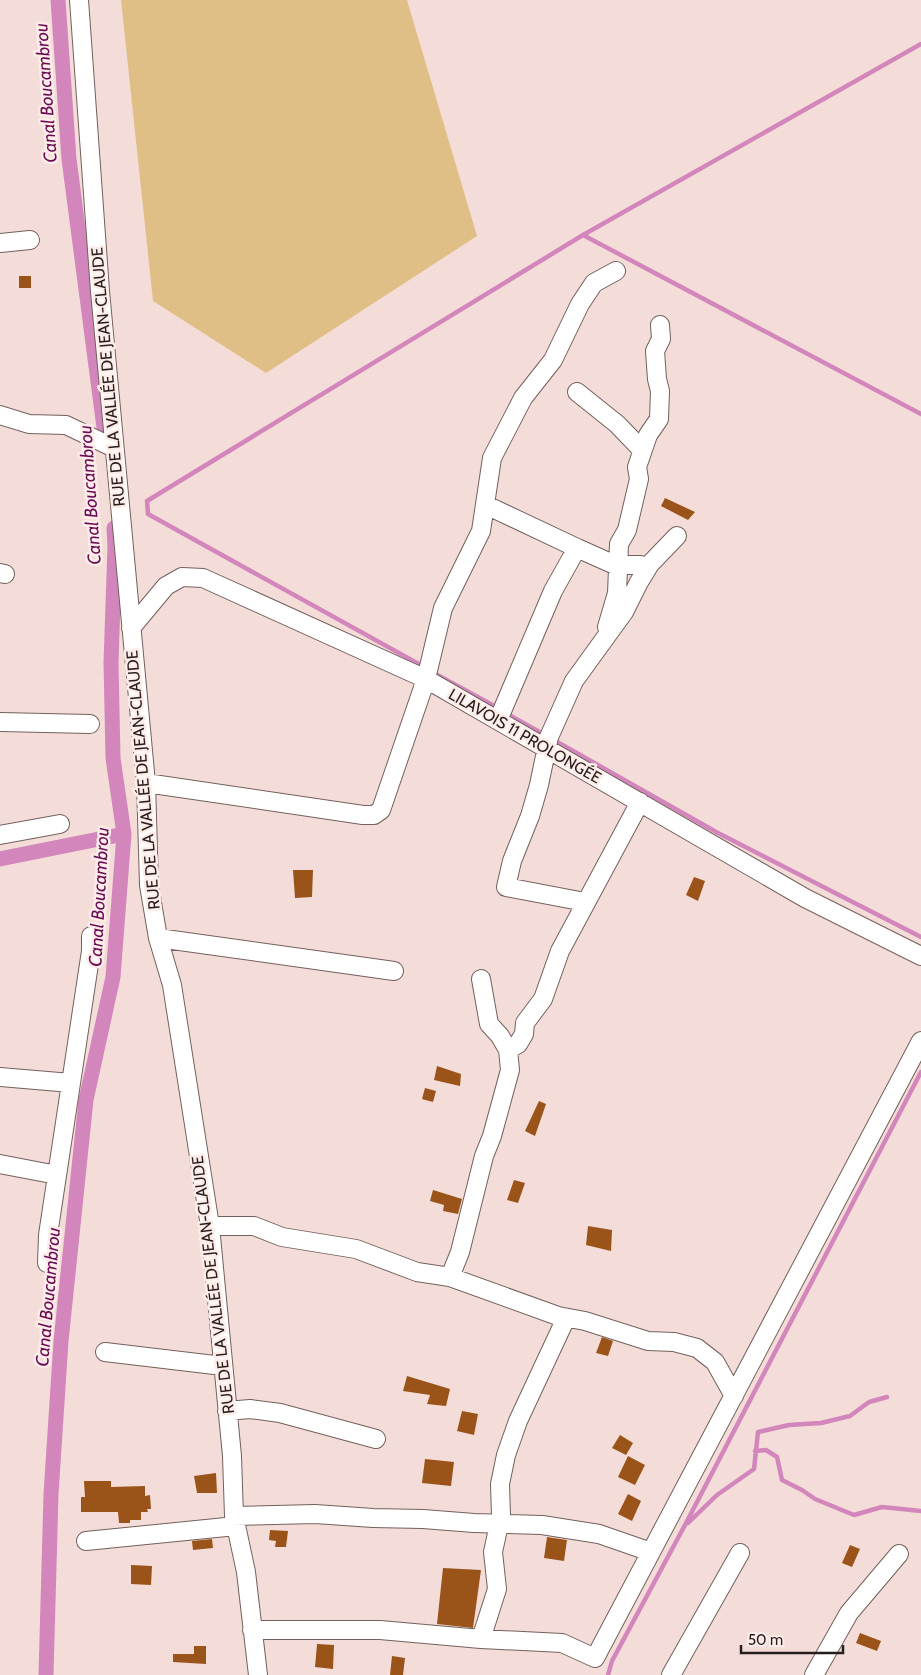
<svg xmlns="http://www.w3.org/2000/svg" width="921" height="1675" font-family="Cabin,sans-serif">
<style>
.green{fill:#e0bf86}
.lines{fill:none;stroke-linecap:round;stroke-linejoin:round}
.stream{stroke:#d386bb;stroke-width:4.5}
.canal{stroke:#d386bb;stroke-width:15}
.building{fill:#9a5318}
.minor-casing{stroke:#73605c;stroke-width:20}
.minor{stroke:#fff;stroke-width:18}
.labels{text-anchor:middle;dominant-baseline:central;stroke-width:5;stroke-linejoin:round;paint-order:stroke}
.street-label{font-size:16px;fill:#261e1c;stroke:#feece8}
.water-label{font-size:18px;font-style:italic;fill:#690a54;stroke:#feece8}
</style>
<rect width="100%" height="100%" fill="#f4ddd9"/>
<path class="green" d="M 121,0 L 407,0 L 477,236 L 266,373 L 153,301 Z"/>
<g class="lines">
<path class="stream" d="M 583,235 L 921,414
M 426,668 L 148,514 L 147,501 L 583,235 L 921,44
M 432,672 L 498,708
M 504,712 L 545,735
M 552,739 L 718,833 L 921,937
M 755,1451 L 766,1450 L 777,1457 L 782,1480 L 802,1490 L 815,1499 L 854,1515 L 882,1507 L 921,1511
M 688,1523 L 717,1495 L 754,1469 L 758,1432 L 789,1425 L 821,1423 L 850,1416 L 869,1402 L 887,1397
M 608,1675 L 612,1661 L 685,1525 L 921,1072"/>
<path class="canal" d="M 58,0 L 69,159 L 106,443
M 0,859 L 124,834
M 46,1675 L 51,1494 L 61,1341 L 86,1100 L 113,977 L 124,834 L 113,758 L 111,662 L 115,546 L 114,528"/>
</g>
<path class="building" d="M 19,276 L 31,276 L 31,288 L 19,288 Z
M 665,498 L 695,512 L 688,520 L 661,506 Z
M 293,870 L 313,870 L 312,897 L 295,898 Z
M 694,877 L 705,881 L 698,901 L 686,895 Z
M 437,1066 L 461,1074 L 460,1086 L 434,1080 Z
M 425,1088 L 436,1091 L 433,1102 L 422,1099 Z
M 539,1101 L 546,1104 L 535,1136 L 525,1131 Z
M 514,1180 L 525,1183 L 518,1203 L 507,1200 Z
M 433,1190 L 462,1199 L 458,1214 L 443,1211 L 444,1205 L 430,1201 Z
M 588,1226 L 612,1230 L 611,1251 L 586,1245 Z
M 602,1337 L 613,1341 L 608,1356 L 596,1353 Z
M 407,1376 L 450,1389 L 446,1406 L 427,1404 L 430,1395 L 403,1391 Z
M 462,1411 L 478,1414 L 474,1435 L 457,1431 Z
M 620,1435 L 633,1443 L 626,1455 L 612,1448 Z
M 628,1456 L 645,1465 L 635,1485 L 618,1477 Z
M 425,1459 L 454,1462 L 451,1486 L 422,1483 Z
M 216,1473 L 217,1493 L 197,1493 L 194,1476 Z
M 84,1481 L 111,1481 L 111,1487 L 145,1486 L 145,1496 L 150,1495 L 151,1509 L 147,1509 L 148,1512 L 141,1512 L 141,1520 L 130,1520 L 130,1523 L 119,1523 L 118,1512 L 81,1512 L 81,1497 L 85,1497 Z
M 628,1494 L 641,1501 L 632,1521 L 618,1514 Z
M 270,1530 L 288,1531 L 286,1547 L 275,1547 L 276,1541 L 269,1540 Z
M 547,1537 L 567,1540 L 564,1561 L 544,1558 Z
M 212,1539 L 213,1548 L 193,1550 L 192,1541 Z
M 850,1545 L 860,1549 L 852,1567 L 842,1563 Z
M 131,1565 L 152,1566 L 151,1585 L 131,1584 Z
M 443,1568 L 481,1570 L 473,1628 L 437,1624 Z
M 860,1633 L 881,1641 L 877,1651 L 856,1643 Z
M 317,1644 L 334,1645 L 333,1669 L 315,1667 Z
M 194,1646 L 206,1646 L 206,1664 L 173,1662 L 173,1654 L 194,1654 Z
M 392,1656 L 405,1658 L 403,1675 L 390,1675 Z"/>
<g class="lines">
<g class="minor-casing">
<path id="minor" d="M 79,0 L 100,291 L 146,783 L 149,885 L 158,938 L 172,985 L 210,1226 L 232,1456 L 234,1516 L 246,1572 L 258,1675
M 0,243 L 30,240
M 577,392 L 617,424 L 642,450
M 0,415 L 29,424 L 66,425 L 114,448
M 486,505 L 577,548
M 0,573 L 5,574
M 607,627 L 617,593 L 619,544 L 627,530 L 639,479 L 637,467 L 648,435 L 659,419 L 660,391 L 657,379 L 655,351 L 661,339 L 660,325
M 131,628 L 166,586 L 182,577 L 203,578 L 426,679 L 805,898 L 921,956
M 497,720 L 502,711 L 553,591 L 577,548 L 615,565 L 641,565 L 646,570
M 0,722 L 90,724
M 146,783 L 363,815 L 374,815 L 381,810 L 426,679 L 443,608 L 481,531 L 492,458 L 523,398 L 553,360 L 580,304 L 594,283 L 616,271
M 0,835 L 60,824
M 585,902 L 506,887 L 512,861 L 530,816 L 539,785 L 549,737 L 574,681 L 624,612 L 639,582 L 650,564 L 677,536
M 158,938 L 394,971
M 508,1050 L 518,1044 L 524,1034 L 525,1023 L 543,999 L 560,951 L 640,802
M 0,1077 L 71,1083
M 0,1164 L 57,1175
M 210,1226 L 254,1226 L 282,1237 L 356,1249 L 417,1272 L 450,1277 L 558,1316 L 585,1321 L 648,1341 L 674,1342 L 697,1348 L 715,1362 L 734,1396
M 47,1263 L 48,1235 L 91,951 L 91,936
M 450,1277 L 460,1252 L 484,1156 L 492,1136 L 510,1070 L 508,1050 L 500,1036 L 489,1024 L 481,979
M 105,1352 L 223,1366
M 227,1411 L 250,1409 L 280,1413 L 376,1439
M 234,1516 L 315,1514 L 373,1518 L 423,1519 L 474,1523 L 542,1525 L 599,1534 L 651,1552
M 86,1541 L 236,1526
M 252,1630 L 380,1630 L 481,1639 L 562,1643 L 595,1658 L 921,1041
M 481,1639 L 497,1589 L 493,1552 L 501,1515 L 500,1484 L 506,1455 L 518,1421 L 566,1318
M 671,1675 L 740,1553
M 814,1675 L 849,1613 L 899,1554"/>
</g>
<use href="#minor" class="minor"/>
</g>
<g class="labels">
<g class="street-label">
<text transform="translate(108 377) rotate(-95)">RUE DE LA VALLÉE DE JEAN-CLAUDE</text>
<text transform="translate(525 736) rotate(30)">LILAVOIS 11 PROLONGÉE</text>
<text transform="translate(143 780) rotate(-95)">RUE DE LA VALLÉE DE JEAN-CLAUDE</text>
<text transform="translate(213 1285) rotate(-97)">RUE DE LA VALLÉE DE JEAN-CLAUDE</text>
</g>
<g class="water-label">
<text transform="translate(46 93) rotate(-94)">Canal Boucambrou</text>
<text transform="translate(90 495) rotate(-94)">Canal Boucambrou</text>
<text transform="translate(99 897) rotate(-87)">Canal Boucambrou</text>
<text transform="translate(48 1297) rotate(-85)">Canal Boucambrou</text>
</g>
</g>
<path d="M741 1645v8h102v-8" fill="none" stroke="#261e1c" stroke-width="2.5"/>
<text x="748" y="1645" font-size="15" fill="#261e1c" stroke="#feece8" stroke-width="4" paint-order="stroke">50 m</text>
</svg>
